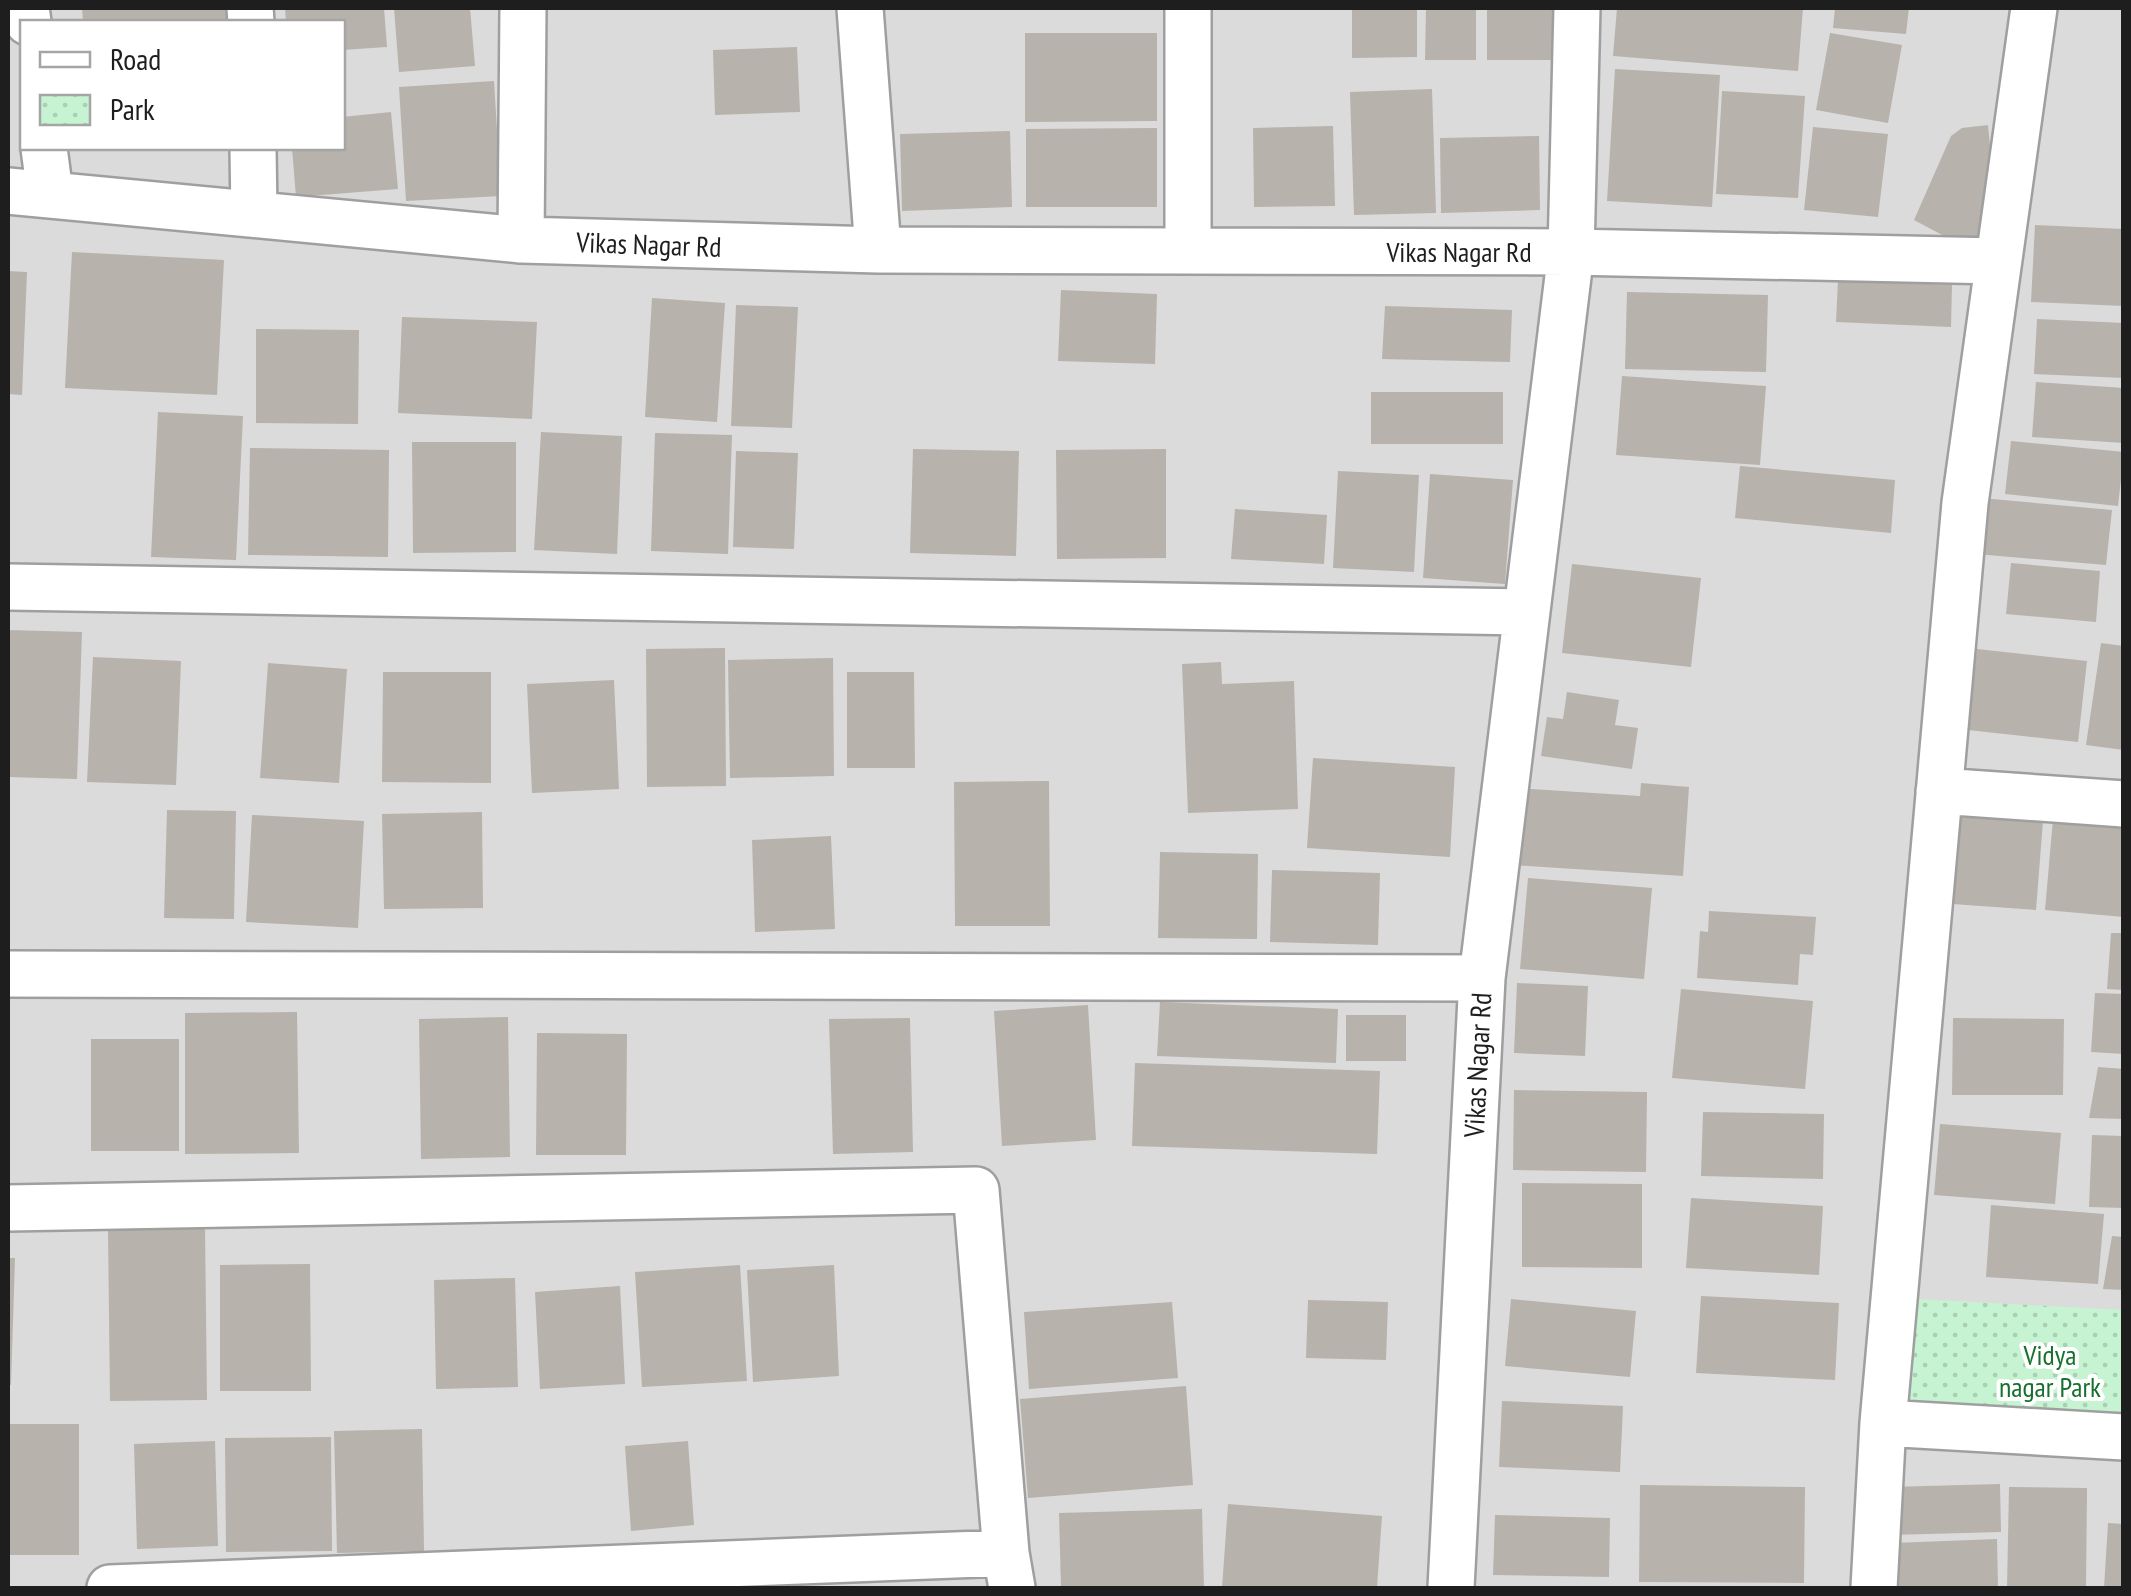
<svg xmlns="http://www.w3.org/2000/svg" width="2131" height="1596" font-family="'PT Sans Narrow',sans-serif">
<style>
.residential{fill:#dcdbdb;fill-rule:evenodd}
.park{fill:url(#park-dots)}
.building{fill:#b7b2ab}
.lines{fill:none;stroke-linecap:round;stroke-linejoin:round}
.minor-casing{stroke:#9f9f9f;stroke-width:50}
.minor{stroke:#fff;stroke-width:45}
.labels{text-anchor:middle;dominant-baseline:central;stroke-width:8;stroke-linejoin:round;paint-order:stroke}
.street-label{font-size:28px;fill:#1e1e1e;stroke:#fff}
.park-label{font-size:28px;fill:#17702e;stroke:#fff}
</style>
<defs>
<pattern id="park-dots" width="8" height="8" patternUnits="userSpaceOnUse" patternTransform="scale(2.5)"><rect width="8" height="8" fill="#c6f3d2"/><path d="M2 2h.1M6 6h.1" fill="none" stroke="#aad0b4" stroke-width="1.8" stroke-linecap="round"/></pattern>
</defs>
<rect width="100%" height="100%" fill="#eeece5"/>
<path class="residential" d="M 8,8 L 2123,8 L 2123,1588 L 8,1588 ZM 22,22 L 342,22 L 342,148 L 22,148 Z"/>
<path class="park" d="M 1897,1298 L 2123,1310 L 2123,1437 L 1883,1423 Z"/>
<path class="building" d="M 82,8 L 245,8 L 246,22 L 83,22 Z
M 285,8 L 384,8 L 387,47 L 342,50 L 342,22 L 286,22 Z
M 394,8 L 470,8 L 475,66 L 399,72 Z
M 1352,8 L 1417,8 L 1417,57 L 1352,58 Z
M 1426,8 L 1476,8 L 1476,60 L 1425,60 Z
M 1487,8 L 1554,8 L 1555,60 L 1487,60 Z
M 1617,8 L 1803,8 L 1798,71 L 1613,56 Z
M 1835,8 L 1909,8 L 1906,34 L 1833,28 Z
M 1025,33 L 1157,33 L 1157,121 L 1025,122 Z
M 1830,33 L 1902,45 L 1888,123 L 1816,110 Z
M 797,47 L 800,112 L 715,115 L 713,50 Z
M 1615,69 L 1720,75 L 1712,207 L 1607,201 Z
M 494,81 L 501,196 L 406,201 L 399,87 Z
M 1432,89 L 1436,213 L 1354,215 L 1350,92 Z
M 1722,91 L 1805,96 L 1798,198 L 1716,194 Z
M 391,112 L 398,189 L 296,197 L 292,148 L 342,148 L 342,117 Z
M 1988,125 L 1994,186 L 1988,229 L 1978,243 L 1961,245 L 1914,220 L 1951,136 L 1962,128 Z
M 1333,126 L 1335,206 L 1254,207 L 1253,128 Z
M 1813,127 L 1888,134 L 1878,217 L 1804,210 Z
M 1157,128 L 1157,207 L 1026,207 L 1026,129 Z
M 1010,131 L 1012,207 L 902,211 L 900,134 Z
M 1539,136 L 1540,210 L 1441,213 L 1440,138 Z
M 2035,225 L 2124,229 L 2124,306 L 2031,302 Z
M 72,252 L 224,260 L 217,395 L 65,388 Z
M 8,271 L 27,272 L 22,395 L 8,394 Z
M 1838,280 L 1952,285 L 1951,327 L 1836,322 Z
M 1061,290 L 1157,294 L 1155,364 L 1058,361 Z
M 1627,292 L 1768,295 L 1766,372 L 1625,369 Z
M 652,298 L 725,303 L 717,422 L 645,417 Z
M 736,305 L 798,307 L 792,428 L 731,426 Z
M 1385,306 L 1512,310 L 1510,362 L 1382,359 Z
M 402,317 L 537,322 L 532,419 L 398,413 Z
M 2037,319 L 2124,323 L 2124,378 L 2034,374 Z
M 256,329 L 359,330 L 358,424 L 256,423 Z
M 1622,376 L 1766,386 L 1760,465 L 1616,455 Z
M 2036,382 L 2124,388 L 2124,443 L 2032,437 Z
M 1371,392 L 1503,392 L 1503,444 L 1371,444 Z
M 158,412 L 243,416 L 236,560 L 151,557 Z
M 541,432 L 622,436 L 617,554 L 534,550 Z
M 655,433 L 732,435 L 728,554 L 651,551 Z
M 2011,441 L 2124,452 L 2118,506 L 2005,494 Z
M 412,442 L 516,442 L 516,552 L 413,553 Z
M 250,448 L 389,450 L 388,557 L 248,555 Z
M 913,449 L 1019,451 L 1016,556 L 910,553 Z
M 1166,449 L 1166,558 L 1057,559 L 1056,450 Z
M 736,451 L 798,453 L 794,549 L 733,547 Z
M 1740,466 L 1895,480 L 1891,533 L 1735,518 Z
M 1338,471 L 1419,475 L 1414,572 L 1333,568 Z
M 1430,474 L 1513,480 L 1505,584 L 1423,578 Z
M 1981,498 L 2112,510 L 2106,565 L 1976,554 Z
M 1235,509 L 1327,515 L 1324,564 L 1231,559 Z
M 2011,563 L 2100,571 L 2096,622 L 2006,614 Z
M 1572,564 L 1701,578 L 1691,667 L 1562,653 Z
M 8,630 L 82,632 L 77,779 L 8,777 Z
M 2101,643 L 2124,646 L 2124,750 L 2086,745 Z
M 725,648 L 726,786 L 647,787 L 646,649 Z
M 1977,649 L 2087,661 L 2078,742 L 1968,730 Z
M 93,657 L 181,661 L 176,785 L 87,782 Z
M 833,658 L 834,776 L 730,778 L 728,660 Z
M 1221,662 L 1222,684 L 1294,681 L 1298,809 L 1188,813 L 1182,664 Z
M 268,663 L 347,669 L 339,783 L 260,778 Z
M 383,672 L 491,672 L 491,783 L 382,782 Z
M 847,672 L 914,672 L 915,768 L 847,768 Z
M 614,680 L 619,789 L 532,793 L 527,684 Z
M 1567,692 L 1619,700 L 1615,725 L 1638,728 L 1632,769 L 1541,756 L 1547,717 L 1563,719 Z
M 1313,758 L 1455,767 L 1450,857 L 1307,848 Z
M 1049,781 L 1050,926 L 955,926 L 954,782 Z
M 1641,783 L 1689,787 L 1683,876 L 1511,865 L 1517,788 L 1640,796 Z
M 167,810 L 236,811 L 234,919 L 164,918 Z
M 482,812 L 483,908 L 384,909 L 382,814 Z
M 1960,813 L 2043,821 L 2036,910 L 1952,904 Z
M 252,815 L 364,821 L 358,928 L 246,922 Z
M 2053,819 L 2124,826 L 2124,917 L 2045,910 Z
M 831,836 L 835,929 L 755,932 L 752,840 Z
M 1160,852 L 1258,854 L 1257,939 L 1158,938 Z
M 1272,870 L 1380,873 L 1378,945 L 1270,942 Z
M 1528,878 L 1652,888 L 1644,979 L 1520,969 Z
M 1709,911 L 1816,917 L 1813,955 L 1800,954 L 1798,985 L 1697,978 L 1700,931 L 1708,932 Z
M 2111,933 L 2124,933 L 2124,990 L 2107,989 Z
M 1517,983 L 1588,986 L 1585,1056 L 1514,1053 Z
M 1681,989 L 1813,1001 L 1805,1089 L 1672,1078 Z
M 2095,993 L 2124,994 L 2124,1054 L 2091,1052 Z
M 1160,1002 L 1338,1009 L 1336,1063 L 1157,1056 Z
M 1088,1005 L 1096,1140 L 1002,1146 L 994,1011 Z
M 297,1012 L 299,1153 L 185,1154 L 185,1013 Z
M 1346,1015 L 1406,1015 L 1406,1061 L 1346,1061 Z
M 508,1017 L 510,1157 L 421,1159 L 419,1019 Z
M 910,1018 L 913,1152 L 833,1154 L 829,1019 Z
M 1953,1018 L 2064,1019 L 2063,1095 L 1952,1095 Z
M 537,1033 L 627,1034 L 626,1155 L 536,1155 Z
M 91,1039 L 179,1039 L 179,1151 L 91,1151 Z
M 1135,1063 L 1380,1071 L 1377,1154 L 1132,1146 Z
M 2098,1067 L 2124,1069 L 2124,1119 L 2089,1118 Z
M 1514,1090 L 1647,1092 L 1646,1172 L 1513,1170 Z
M 1703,1112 L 1824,1114 L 1823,1179 L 1701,1176 Z
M 1940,1124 L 2061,1133 L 2055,1204 L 1934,1195 Z
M 2092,1135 L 2124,1136 L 2124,1208 L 2089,1207 Z
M 1522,1183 L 1642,1184 L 1642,1268 L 1522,1267 Z
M 1691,1198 L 1823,1206 L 1819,1275 L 1686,1268 Z
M 1991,1205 L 2104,1214 L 2098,1284 L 1986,1277 Z
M 205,1228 L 207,1400 L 110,1401 L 108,1229 Z
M 2112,1236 L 2124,1237 L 2124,1290 L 2103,1289 Z
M 8,1258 L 15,1258 L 11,1385 L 8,1385 Z
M 310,1264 L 311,1391 L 220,1391 L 220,1265 Z
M 740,1265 L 747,1381 L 642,1387 L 635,1272 Z
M 834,1265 L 839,1376 L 753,1382 L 747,1270 Z
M 515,1278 L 518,1387 L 436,1389 L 434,1280 Z
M 620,1286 L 625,1384 L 540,1389 L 535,1292 Z
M 1701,1296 L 1839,1303 L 1835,1380 L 1696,1373 Z
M 1511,1299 L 1636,1311 L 1630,1377 L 1505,1366 Z
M 1308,1300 L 1388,1302 L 1386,1360 L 1306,1358 Z
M 1172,1302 L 1178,1378 L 1029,1389 L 1024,1312 Z
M 1186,1386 L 1193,1485 L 1028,1498 L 1020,1399 Z
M 1502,1401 L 1623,1406 L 1620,1472 L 1499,1467 Z
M 8,1424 L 79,1424 L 79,1555 L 8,1555 Z
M 422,1429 L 424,1551 L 337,1553 L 334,1431 Z
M 331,1437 L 332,1551 L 226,1552 L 225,1438 Z
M 215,1441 L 218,1546 L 137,1549 L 134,1444 Z
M 688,1441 L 694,1525 L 631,1531 L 625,1446 Z
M 2000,1484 L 2001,1532 L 1890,1535 L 1889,1487 Z
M 1640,1485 L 1805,1487 L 1804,1583 L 1639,1582 Z
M 2009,1487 L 2087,1488 L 2086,1588 L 2007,1588 Z
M 1228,1504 L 1382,1516 L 1377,1588 L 1222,1588 Z
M 1202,1509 L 1204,1588 L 1061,1588 L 1059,1513 Z
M 1495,1515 L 1610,1518 L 1609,1577 L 1493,1575 Z
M 2108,1523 L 2124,1524 L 2124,1588 L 2104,1588 Z
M 1997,1539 L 1998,1588 L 1887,1588 L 1894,1543 Z"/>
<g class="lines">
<g class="minor-casing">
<path id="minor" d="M 26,8 L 28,22
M 250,8 L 251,22
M 860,8 L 878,250
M 1577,8 L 1571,252 L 1998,261
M 44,148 L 50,194
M 253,148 L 254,214
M 8,191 L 521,240 L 878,250 L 1571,252 L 1482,978 L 1451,1588
M 521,240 L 523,8
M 1188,250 L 1188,8
M 8,587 L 1526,612
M 1939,791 L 2124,804
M 8,974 L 1482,978
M 8,1208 L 976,1190 L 1006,1553 L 1012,1588
M 1883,1423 L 1965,503 L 2034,8
M 110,1588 L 1006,1553
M 1874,1588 L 1883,1423 L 2124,1437"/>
</g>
<use href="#minor" class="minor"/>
</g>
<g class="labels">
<g class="street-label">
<text transform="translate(649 244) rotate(2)">Vikas Nagar Rd</text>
<text x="1459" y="251">Vikas Nagar Rd</text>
<text transform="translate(1477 1065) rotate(-87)">Vikas Nagar Rd</text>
</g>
<g class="park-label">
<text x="2050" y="1354">Vidya<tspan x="2050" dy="32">nagar Park</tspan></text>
</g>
</g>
<rect width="2131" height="1596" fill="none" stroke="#1e1e1e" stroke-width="20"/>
<rect x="20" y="20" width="325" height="130" fill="#ffffff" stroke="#a5a5a5" stroke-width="2.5"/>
<rect x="40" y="52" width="50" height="15" fill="#ffffff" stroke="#a5a5a5" stroke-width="2.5"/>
<text x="110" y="70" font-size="30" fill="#1e1e1e">Road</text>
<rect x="40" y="95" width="50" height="30" fill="url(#park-dots)" stroke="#a5a5a5" stroke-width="2.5"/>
<text x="110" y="120" font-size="30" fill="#1e1e1e">Park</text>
</svg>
